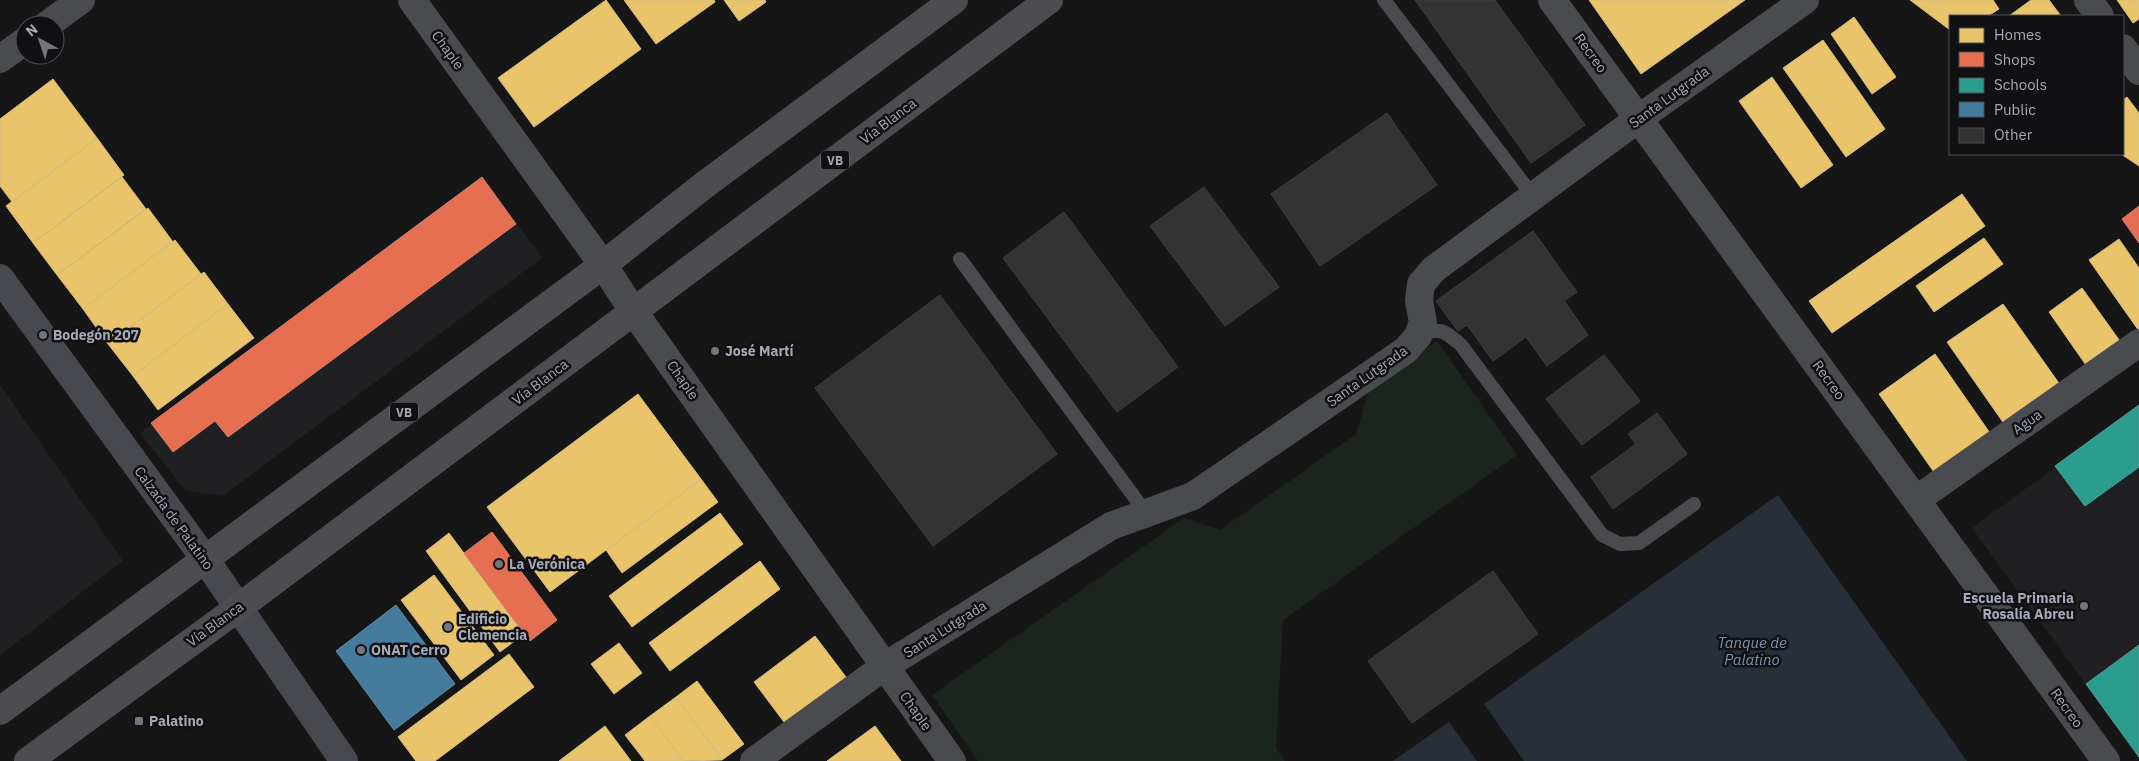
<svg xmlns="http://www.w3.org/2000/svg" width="2139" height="761" font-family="'IBM Plex Sans',sans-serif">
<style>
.built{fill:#202022}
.green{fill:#1c241e}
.water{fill:#292f39}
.homes{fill:#e9c46a;stroke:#d5bc81}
.shops{fill:#e76f51;stroke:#d48170}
.schools{fill:#2a9d8f;stroke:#4fa19b}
.public{fill:#457b9d;stroke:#6289a5}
.building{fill:#333334;stroke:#3f3f42}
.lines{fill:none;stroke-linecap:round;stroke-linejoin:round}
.lane{stroke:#4a4b4f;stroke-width:14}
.street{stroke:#4a4b4f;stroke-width:28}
.secondary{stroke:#48494e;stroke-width:28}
.primary{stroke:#4d4d51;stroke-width:28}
.poi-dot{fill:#74767f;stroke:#111012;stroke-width:2}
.labels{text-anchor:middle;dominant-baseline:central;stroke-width:5;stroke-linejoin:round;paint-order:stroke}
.shield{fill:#111012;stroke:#797c86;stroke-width:1}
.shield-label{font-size:12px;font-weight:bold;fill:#a6aab8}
.street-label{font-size:14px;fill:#a6aab8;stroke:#111012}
.poi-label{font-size:14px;font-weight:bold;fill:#a6aab8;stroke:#111012;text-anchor:start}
.water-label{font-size:15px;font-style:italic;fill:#7b93b5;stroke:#111012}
</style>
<rect width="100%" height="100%" fill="#161616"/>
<path class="built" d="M 482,177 L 542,258 L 223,496 L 186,491 L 140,433 Z
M 0,385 L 123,561 L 0,655 Z
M 2139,406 L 2139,757 L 1972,528 Z"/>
<path class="green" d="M 1437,341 L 1517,455 L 1283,620 L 1276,748 L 1285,761 L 978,761 L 932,695 L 1184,518 L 1220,530 L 1356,434 L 1370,387 Z"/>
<path class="water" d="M 1778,495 L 1967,761 L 1524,761 L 1484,704 Z
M 1449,722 L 1477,761 L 1393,761 Z"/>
<path class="homes" d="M 606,0 L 641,49 L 534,127 L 498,78 Z
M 624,0 L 714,0 L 715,2 L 656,44 Z
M 724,0 L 765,0 L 766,2 L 739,21 Z
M 1589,0 L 1745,0 L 1641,74 Z
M 1910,0 L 1993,0 L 1999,9 L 1988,16 L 1950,16 L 1950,30 Z
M 2031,0 L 2049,0 L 2061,16 L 2009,16 Z
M 2117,0 L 2139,0 L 2139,19 L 2133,23 Z
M 1854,17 L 1896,77 L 1872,94 L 1831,34 Z
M 1823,40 L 1885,129 L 1846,157 L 1783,68 Z
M 1772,77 L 1833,165 L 1801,188 L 1739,101 Z
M 53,79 L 97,138 L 12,202 L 0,186 L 0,119 Z
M 2127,97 L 2139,113 L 2139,166 L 2121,154 L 2123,154 L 2123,100 Z
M 97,138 L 124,175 L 33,243 L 6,206 Z
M 122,177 L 146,209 L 57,275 L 33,243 Z
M 1962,194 L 1985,226 L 1832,333 L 1809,301 Z
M 148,208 L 173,242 L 83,309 L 57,275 Z
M 1984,238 L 2003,264 L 1934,312 L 1916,286 Z
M 2119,239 L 2139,268 L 2139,331 L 2089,260 Z
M 175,240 L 201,274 L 108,344 L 83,309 Z
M 204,272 L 228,304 L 133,376 L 108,344 Z
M 2082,288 L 2122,344 L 2088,368 L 2049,312 Z
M 228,304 L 254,338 L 158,410 L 133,376 Z
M 2003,304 L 2063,389 L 2007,428 L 1947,342 Z
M 1935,354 L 1992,436 L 1936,475 L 1879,394 Z
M 638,394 L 701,479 L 550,592 L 487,507 Z
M 701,479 L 718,502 L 622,573 L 606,550 Z
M 720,513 L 743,544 L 632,627 L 609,596 Z
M 449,533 L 524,634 L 500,652 L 426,551 Z
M 760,561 L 780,589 L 670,671 L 649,643 Z
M 434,575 L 494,655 L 461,680 L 401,600 Z
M 815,636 L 846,677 L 784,722 L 754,682 Z
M 619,643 L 642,673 L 614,694 L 591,664 Z
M 509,654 L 534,687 L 435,761 L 416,761 L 398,737 Z
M 697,681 L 744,744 L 722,760 L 676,697 Z
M 676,697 L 722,760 L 683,761 L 650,716 Z
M 650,716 L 683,761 L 645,761 L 625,735 Z
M 605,726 L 631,761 L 559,761 Z
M 875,726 L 901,761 L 827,761 Z"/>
<path class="shops" d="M 482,177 L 516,224 L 228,437 L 215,421 L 173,452 L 151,423 Z
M 2139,206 L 2139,243 L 2122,219 Z
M 492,532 L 557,620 L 530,641 L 464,553 Z"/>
<path class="schools" d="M 2139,405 L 2139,467 L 2085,506 L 2055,466 Z
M 2139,645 L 2139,757 L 2086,684 Z"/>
<path class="public" d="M 396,605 L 455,684 L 394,730 L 336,651 Z"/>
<path class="building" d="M 1415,0 L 1495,0 L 1585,125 L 1531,163 Z
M 1387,113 L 1437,185 L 1320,266 L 1271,194 Z
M 1204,187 L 1279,287 L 1225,326 L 1150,226 Z
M 1064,212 L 1178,367 L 1117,412 L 1003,258 Z
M 1533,231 L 1577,292 L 1564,301 L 1588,335 L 1547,366 L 1526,337 L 1493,361 L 1467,325 L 1458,331 L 1436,301 Z
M 940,295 L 1057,454 L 933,546 L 815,388 Z
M 1604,355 L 1640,401 L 1582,445 L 1546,399 Z
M 1657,413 L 1687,454 L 1613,509 L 1591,477 L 1636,444 L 1628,434 Z
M 1493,571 L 1538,634 L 1412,723 L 1368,661 Z"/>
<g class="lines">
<path class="lane" d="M 1384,0 L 1533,196
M 960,259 L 1146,513
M 1419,335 C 1441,327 1443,330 1461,345 L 1602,535 L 1620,544 L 1639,543 L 1694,504"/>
<path class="street" d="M 412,0 L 603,265 L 634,312 L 952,761
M 1552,0 L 2106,761
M 2088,0 L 2100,16
M 47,25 L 81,0
M 2123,48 L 2139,71
M 0,59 L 25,41
M 1916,500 L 2139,343
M 754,761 L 885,666 L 1111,526 L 1193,496 L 1406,350 L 1418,336 L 1423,322 L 1419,301 L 1421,284 L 1434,269 L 1638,119 L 1805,0"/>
<path class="secondary" d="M 0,278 L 205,559 L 344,761"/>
<path class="primary" d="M 0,711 L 603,265 L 703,186 L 954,0
M 28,761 L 238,608 L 1049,0"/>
</g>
<g class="poi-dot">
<circle cx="43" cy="335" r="5"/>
<circle cx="715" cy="351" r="5"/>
<circle cx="499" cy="564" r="5"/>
<circle cx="2084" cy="606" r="5"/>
<circle cx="448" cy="627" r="5"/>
<circle cx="361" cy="650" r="5"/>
<rect x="134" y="716" width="10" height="10" rx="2.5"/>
</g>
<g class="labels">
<g class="shield">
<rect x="821" y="150.5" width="28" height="19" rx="4"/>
<rect x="390" y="402.5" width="28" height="19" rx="4"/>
</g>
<g class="shield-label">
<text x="835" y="160">VB</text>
<text x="404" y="412">VB</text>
</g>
<g class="street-label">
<text transform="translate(448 50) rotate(54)">Chaple</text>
<text transform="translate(1591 53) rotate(54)">Recreo</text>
<text transform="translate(1669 97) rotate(-36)">Santa Lutgrada</text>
<text transform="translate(888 121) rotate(-37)">Vía Blanca</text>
<text transform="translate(1367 376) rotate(-35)">Santa Lutgrada</text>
<text transform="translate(683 380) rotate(55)">Chaple</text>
<text transform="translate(1829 380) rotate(54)">Recreo</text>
<text transform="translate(540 382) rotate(-37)">Vía Blanca</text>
<text transform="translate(2027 422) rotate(-35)">Agua</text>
<text transform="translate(174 518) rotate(54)">Calzada de Palatino</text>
<text transform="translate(215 624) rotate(-36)">Vía Blanca</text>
<text transform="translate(945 629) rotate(-32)">Santa Lutgrada</text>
<text transform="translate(2067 708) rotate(54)">Recreo</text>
<text transform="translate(916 711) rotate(55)">Chaple</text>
</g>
<g class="poi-label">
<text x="53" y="335">Bodegón 207</text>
<text x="725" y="351">José Martí</text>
<text x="509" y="564">La Verónica</text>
<text x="2074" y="598" text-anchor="end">Escuela Primaria<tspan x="2074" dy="16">Rosalía Abreu</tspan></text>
<text x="458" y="619">Edificio<tspan x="458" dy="16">Clemencia</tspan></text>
<text x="371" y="650">ONAT Cerro</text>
<text x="149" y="721">Palatino</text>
</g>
<g class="water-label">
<text x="1752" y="642">Tanque de<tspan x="1752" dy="17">Palatino</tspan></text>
</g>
</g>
<rect x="1949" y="15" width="175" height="140" fill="#111012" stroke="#4d4e54"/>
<rect x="1959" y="28" width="25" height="15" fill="#e9c46a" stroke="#4d4e54"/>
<text x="1994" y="40" font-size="15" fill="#a6aab8">Homes</text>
<rect x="1959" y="52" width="25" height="15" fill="#e76f51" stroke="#4d4e54"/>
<text x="1994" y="65" font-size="15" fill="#a6aab8">Shops</text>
<rect x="1959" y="78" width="25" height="15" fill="#2a9d8f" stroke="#4d4e54"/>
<text x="1994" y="90" font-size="15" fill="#a6aab8">Schools</text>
<rect x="1959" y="102" width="25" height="15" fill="#457b9d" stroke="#4d4e54"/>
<text x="1994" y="115" font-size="15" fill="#a6aab8">Public</text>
<rect x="1959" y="128" width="25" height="15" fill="#333334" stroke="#4d4e54"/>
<text x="1994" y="140" font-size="15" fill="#a6aab8">Other</text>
<g transform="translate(40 40) rotate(320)"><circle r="24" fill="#111012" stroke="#4d4e54"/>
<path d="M0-4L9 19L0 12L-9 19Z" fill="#74767f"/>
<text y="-8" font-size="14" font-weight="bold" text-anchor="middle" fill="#a6aab8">N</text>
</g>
</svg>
